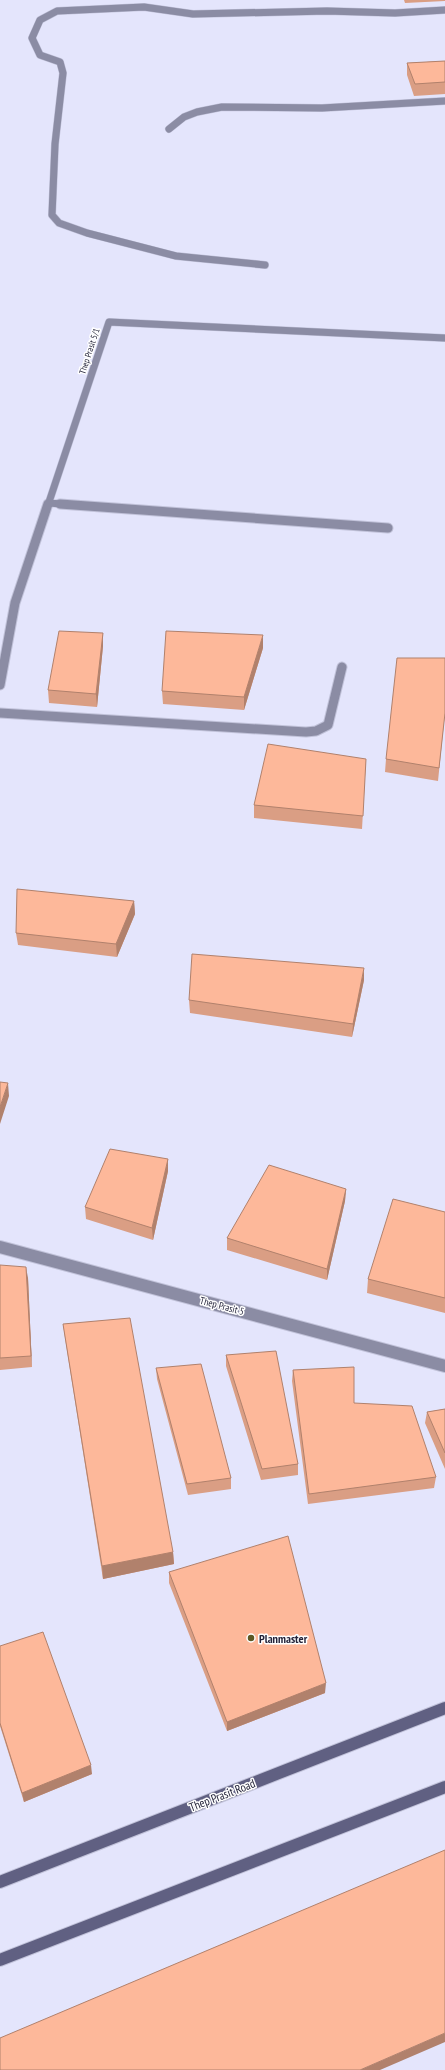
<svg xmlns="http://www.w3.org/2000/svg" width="445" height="2070" font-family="'PT Sans Narrow',sans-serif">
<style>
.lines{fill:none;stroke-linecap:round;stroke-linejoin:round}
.minor-far2-casing{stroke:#c1c2d9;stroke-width:8}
.minor-far1-casing{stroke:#c1c2d9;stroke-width:11}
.minor-casing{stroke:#c1c2d9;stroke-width:14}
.secondary-casing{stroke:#c1c2d9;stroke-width:14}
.minor-far2{stroke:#8b8ca4;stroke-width:7}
.minor-far1{stroke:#8b8ca4;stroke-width:9}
.minor{stroke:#8b8ca4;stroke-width:12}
.secondary{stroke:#606082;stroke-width:12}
.wall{fill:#da9e84}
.shaded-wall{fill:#b1816c}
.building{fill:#fdb89a;stroke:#b1816c}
.poi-dot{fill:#5c5824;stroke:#fff;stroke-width:1.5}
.labels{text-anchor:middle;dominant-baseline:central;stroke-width:3;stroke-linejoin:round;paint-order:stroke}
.far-street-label{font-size:9px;fill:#232339;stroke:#fff}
.street-label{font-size:10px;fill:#232339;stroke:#fff}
.near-poi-label{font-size:12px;font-weight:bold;fill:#232339;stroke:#fff;text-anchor:start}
.near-street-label{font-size:12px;fill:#232339;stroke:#fff}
</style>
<rect width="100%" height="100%" fill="#e4e5fc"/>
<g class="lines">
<g class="minor-far2-casing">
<path id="minor-far2" d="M 169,129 L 184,117 L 197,112 L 222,107 L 322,108 L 445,101
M 265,265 L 176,256 L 87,233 L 59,223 L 52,215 L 55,144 L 63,73 L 60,62 L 40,55 L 32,38 L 40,20 L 57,11 L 144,7 L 193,14 L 327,11 L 395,13 L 445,10
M 49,503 L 74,505
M 48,505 L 109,322 L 445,338"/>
</g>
<g class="minor-far1-casing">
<path id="minor-far1" d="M 60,504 L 388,528
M 0,685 L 15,603 L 48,504
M 0,713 L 306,732 L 316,731 L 328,725 L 342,667"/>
</g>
<g class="minor-casing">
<path id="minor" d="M 0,1247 L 445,1366"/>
</g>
<g class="secondary-casing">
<path id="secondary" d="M 0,1882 L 445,1708
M 0,1960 L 445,1787"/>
</g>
<use href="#minor-far2" class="minor-far2"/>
<use href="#minor-far1" class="minor-far1"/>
<use href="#minor" class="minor"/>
<use href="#secondary" class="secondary"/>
</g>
<path class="wall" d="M 404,0 L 445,0 L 445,1 L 405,3 Z
M 445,61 L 445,94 L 414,96 L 407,75 L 407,63 Z
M 103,633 L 103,646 L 97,707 L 49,703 L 48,690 Z
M 263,648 L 244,710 L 163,704 L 162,691 Z
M 445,713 L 438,781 L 385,772 L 386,759 Z
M 366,759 L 362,829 L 254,818 L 254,805 Z
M 134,901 L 135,914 L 117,957 L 18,945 L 16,933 Z
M 364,980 L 352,1037 L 190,1013 L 189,1000 Z
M 168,1159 L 168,1171 L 153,1240 L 86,1219 L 85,1207 Z
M 346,1189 L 345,1201 L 327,1280 L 227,1250 L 227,1238 Z
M 445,1212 L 445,1313 L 367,1293 L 368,1279 Z
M 0,1265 L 28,1278 L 32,1367 L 0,1370 Z
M 63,1324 L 173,1552 L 174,1564 L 103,1579 L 65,1338 Z
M 226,1355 L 298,1464 L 298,1475 L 261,1480 L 226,1366 Z
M 156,1368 L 231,1478 L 231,1489 L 188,1495 L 157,1379 Z
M 293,1370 L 354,1403 L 436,1477 L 434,1488 L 308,1504 L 292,1381 Z
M 445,1409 L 445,1469 L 425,1423 L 427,1412 Z
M 169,1572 L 325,1693 L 227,1731 L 169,1583 Z
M 0,1646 L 92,1774 L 24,1802 L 0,1726 Z"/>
<path class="shaded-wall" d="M 103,633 L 103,646 L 97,707 L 96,694 Z
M 263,635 L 263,648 L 244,710 L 244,697 Z
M 134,901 L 135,914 L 117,957 L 116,944 Z
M 364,968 L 364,980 L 352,1037 L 353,1024 Z
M 8,1083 L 9,1096 L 0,1124 L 0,1107 Z
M 168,1159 L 168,1171 L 153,1240 L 152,1228 Z
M 346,1189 L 345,1201 L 327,1280 L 327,1269 Z
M 26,1267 L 28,1278 L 32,1367 L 31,1356 Z
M 173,1552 L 174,1564 L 103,1579 L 102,1566 Z
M 326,1683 L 325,1693 L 227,1731 L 227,1722 Z
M 91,1765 L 92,1774 L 24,1802 L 22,1793 Z
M 445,2033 L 445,2042 L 380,2070 L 360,2070 Z"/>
<path class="building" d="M 445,61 L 445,82 L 415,84 L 407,63 Z
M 59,631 L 103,633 L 96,694 L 48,690 Z
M 166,631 L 263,635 L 244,697 L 162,691 Z
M 397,658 L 445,658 L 445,713 L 439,768 L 386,759 Z
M 268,744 L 366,759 L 363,816 L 254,805 Z
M 17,889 L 134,901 L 116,944 L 16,933 Z
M 192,954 L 364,968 L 353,1024 L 189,1000 Z
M 0,1082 L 8,1083 L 0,1107 Z
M 110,1149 L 168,1159 L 152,1228 L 85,1207 Z
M 269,1165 L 346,1189 L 327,1269 L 227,1238 Z
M 393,1199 L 445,1212 L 445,1298 L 368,1279 Z
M 0,1265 L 26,1267 L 31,1356 L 0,1358 Z
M 130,1318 L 173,1552 L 102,1566 L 63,1324 Z
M 276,1351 L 298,1464 L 262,1469 L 226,1355 Z
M 201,1364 L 231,1478 L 187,1484 L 156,1368 Z
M 354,1367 L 354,1403 L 412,1406 L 436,1477 L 309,1494 L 293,1370 Z
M 445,1409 L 445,1453 L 427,1412 Z
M 288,1536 L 326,1683 L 227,1722 L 169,1572 Z
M 43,1632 L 91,1765 L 22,1793 L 0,1723 L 0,1646 Z
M 445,1850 L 445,2033 L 360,2070 L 0,2070 L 0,2038 Z"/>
<circle class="poi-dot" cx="251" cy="1638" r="4"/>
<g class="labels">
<g class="far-street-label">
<text transform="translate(89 351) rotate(-72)">Thep Prasit 5/1</text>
</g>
<g class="street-label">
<text transform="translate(222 1306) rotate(15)">Thep Prasit 5</text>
</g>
<g class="near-poi-label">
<text x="259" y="1638">Planmaster</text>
</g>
<g class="near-street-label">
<text transform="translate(222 1795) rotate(-21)">Thep Prasit Road</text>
</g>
</g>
</svg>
